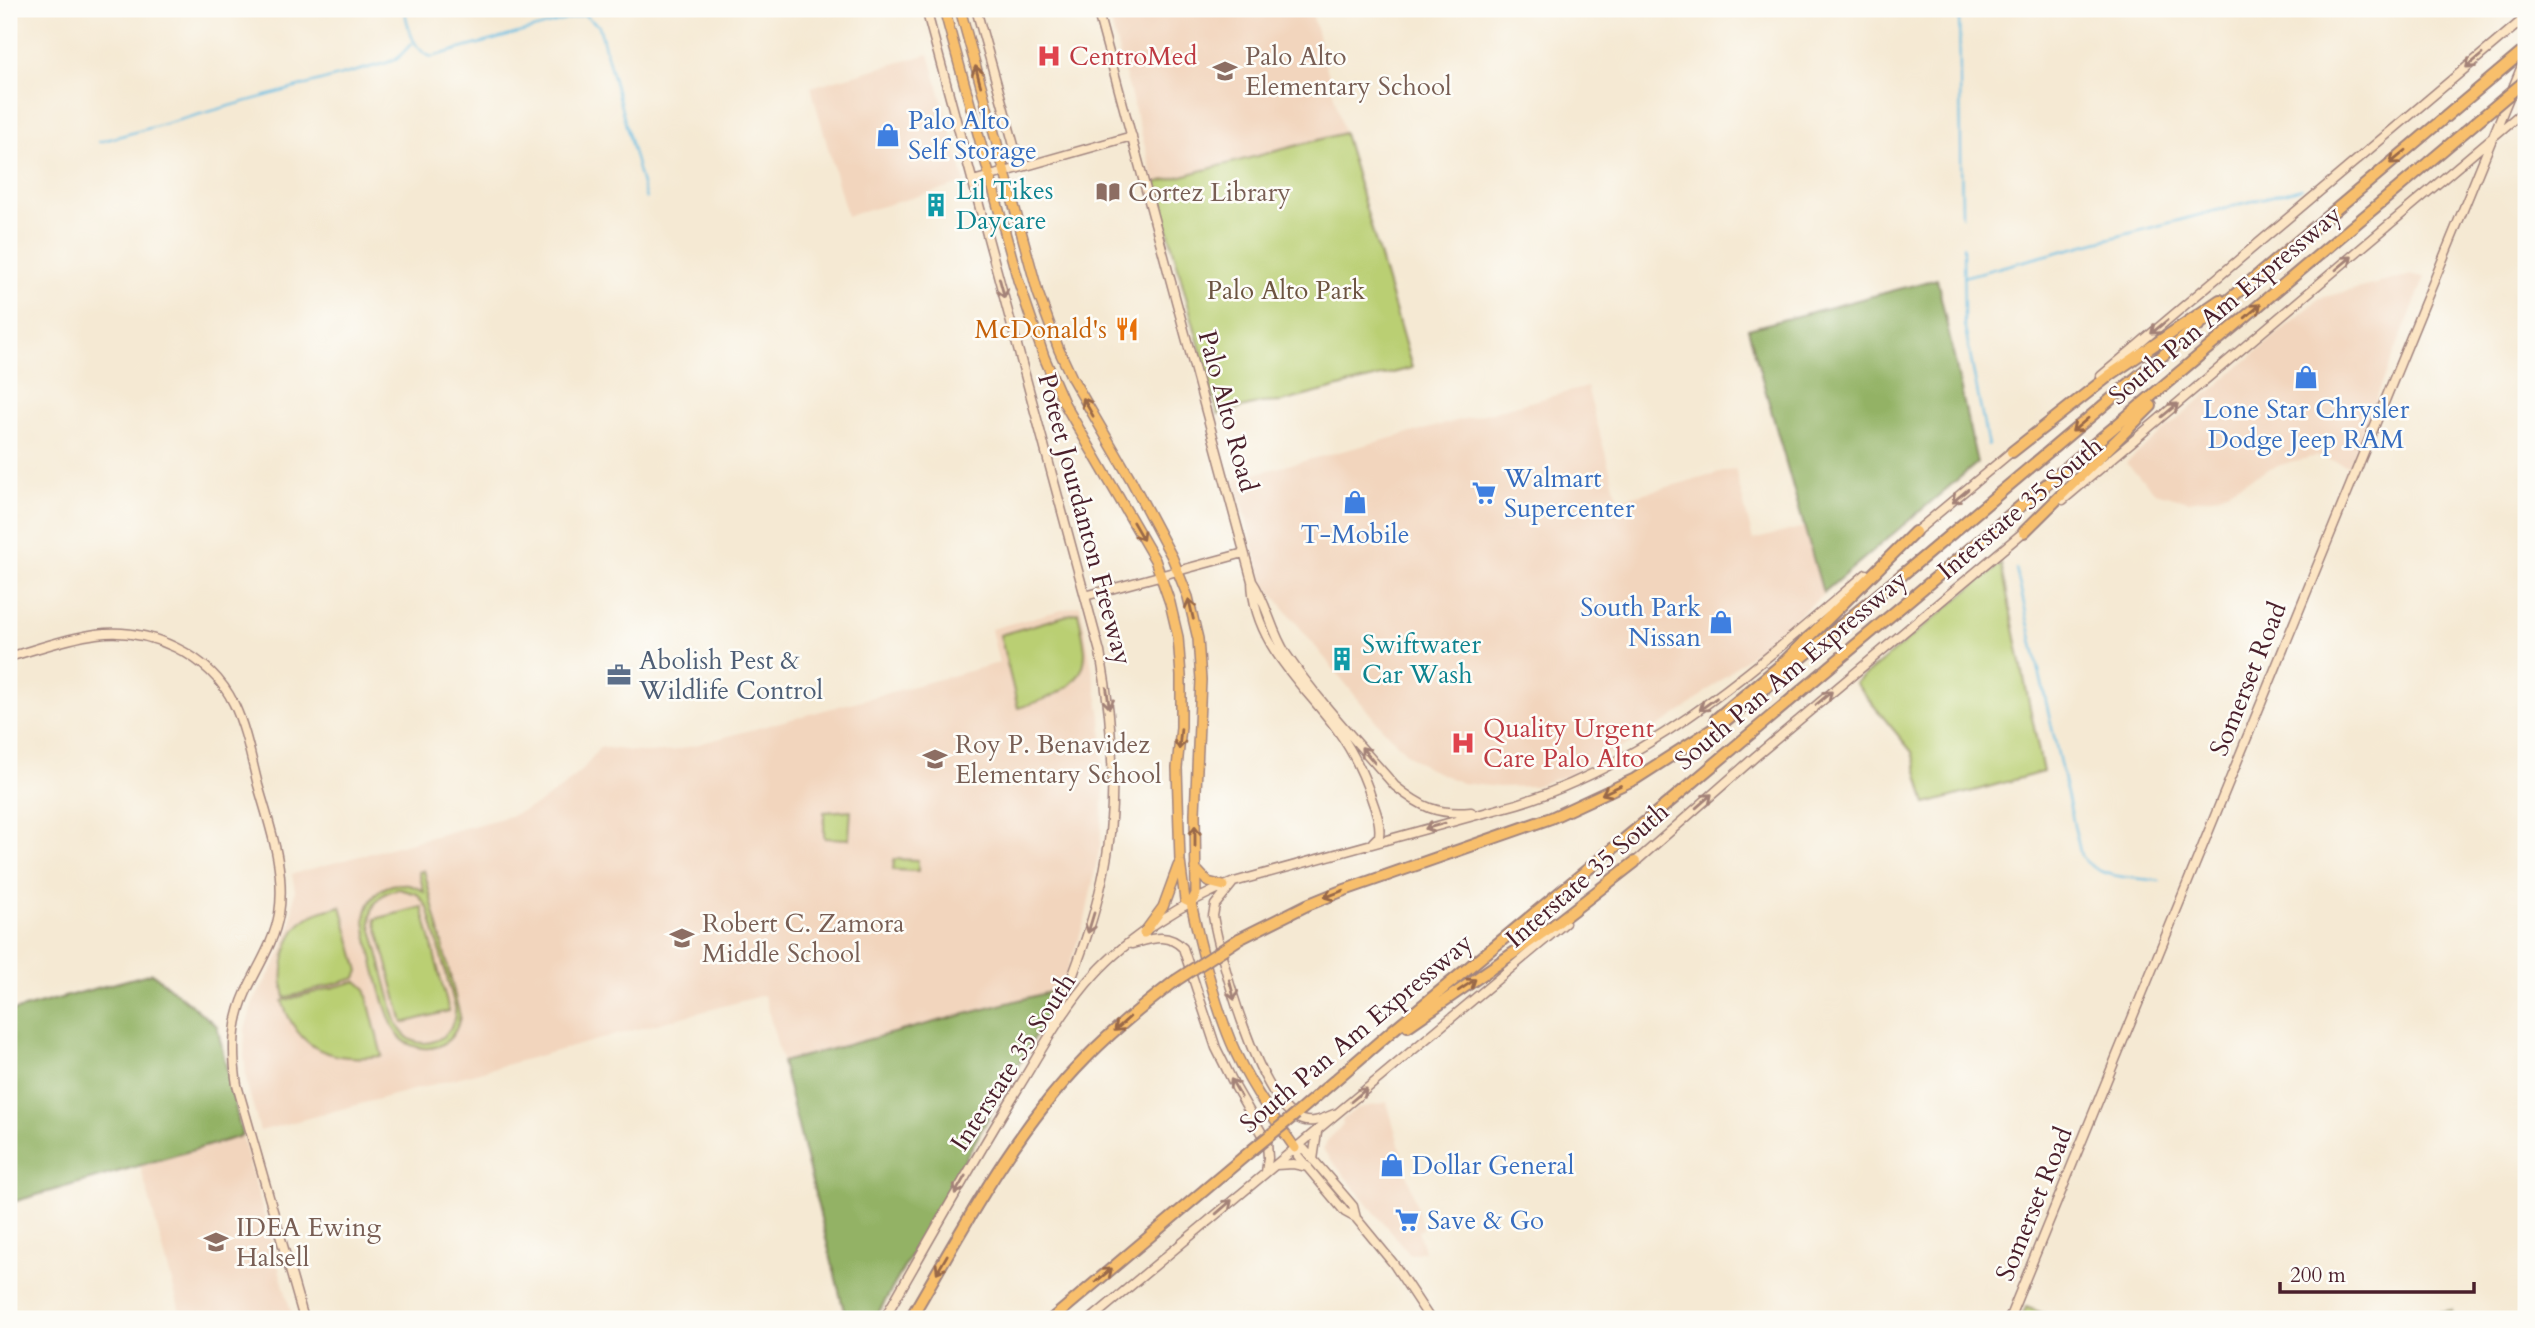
<svg xmlns="http://www.w3.org/2000/svg" width="2535" height="1328" font-family="Cardo,serif">
<style>
.built{fill:#f2d5bd}
.green{fill:#bacf73;stroke:#82774f;stroke-width:2;fill-rule:evenodd}
.forest{fill:#93b265;stroke:#6e6848;stroke-width:2}
.lines{fill:none;stroke-linecap:round;stroke-linejoin:round}
.stream{stroke:#66bce2;stroke-width:2}
.secondary-casing{stroke:#a0847f;stroke-width:11}
.primary-casing{stroke:#a0847f;stroke-width:12}
.highway-casing{stroke:#a0847f;stroke-width:14}
.secondary{stroke:#fce5c4;stroke-width:8}
.primary{stroke:#f8bf6c;stroke-width:9}
.highway{stroke:#f8bf6c;stroke-width:10}
.highway-bridge-casing{stroke:#a0847f;stroke-width:14;stroke-linecap:butt}
.highway-bridge{stroke:#f8bf6c;stroke-width:10}
.oneway{stroke:#a38278}
.oneway2{stroke:#986748}
.labels{text-anchor:middle;dominant-baseline:central;stroke-width:5;stroke-linejoin:round;paint-order:stroke}
.health-label{font-size:26px;fill:#be3a42;stroke:#fdfcf7;text-anchor:start}
.education-label{font-size:26px;fill:#785e54;stroke:#fdfcf7;text-anchor:start}
.shop-label{font-size:26px;fill:#366cbe;stroke:#fdfcf7;text-anchor:start}
.culture-label{font-size:26px;fill:#0d838f;stroke:#fdfcf7;text-anchor:start}
.park-label{font-size:26px;fill:#6c5441;stroke:#fdfcf7}
.street-label{font-size:26px;fill:#4a1f2b;stroke:#fdfcf7}
.food-label{font-size:26px;fill:#c56008;stroke:#fdfcf7;text-anchor:end}
.service-label{font-size:26px;fill:#4e5e75;stroke:#fdfcf7;text-anchor:start}
</style>
<rect width="100%" height="100%" fill="#fdfcf7"/>
<filter id="ink" filterUnits="userSpaceOnUse"><feTurbulence type="fractalNoise" baseFrequency=".0143" numOctaves="2"/><feDisplacementMap in="SourceGraphic" scale="14" xChannelSelector="R" yChannelSelector="G"/><feConvolveMatrix kernelMatrix="1 2 1 2 8 2 1 2 1" color-interpolation-filters="sRGB"/></filter>
<filter id="wash" filterUnits="userSpaceOnUse"><feTurbulence type="fractalNoise" baseFrequency=".00686" numOctaves="4" result="noise"/><feDisplacementMap in="SourceGraphic" scale="28" xChannelSelector="R" yChannelSelector="G"/><feGaussianBlur stdDeviation="1.57" result="paint"/><feColorMatrix in="noise" values="0 0 0 0 0 0 0 0 0 0 0 0 0 0 0 0 0 1.4 0 .05"/><feComposite in="paint" operator="in"/></filter>
<g filter="url(#wash)">
<rect width="100%" height="100%" fill="#f5e9d3"/>
<path class="built" d="M 1107,9 L 1311,9 L 1344,133 L 1155,183 Z
M 929,54 L 965,183 L 847,216 L 811,87 Z
M 2412,275 L 2425,277 L 2349,466 L 2317,456 L 2290,462 L 2267,470 L 2218,496 L 2189,501 L 2155,492 L 2126,463 L 2320,298 Z
M 1587,387 L 1618,500 L 1735,469 L 1753,540 L 1804,527 L 1823,595 L 1685,709 L 1647,734 L 1569,775 L 1534,786 L 1499,787 L 1462,783 L 1427,768 L 1406,753 L 1375,720 L 1263,582 L 1235,479 Z
M 1080,605 L 1101,716 L 1104,789 L 1100,846 L 1085,920 L 1061,989 L 782,1062 L 764,995 L 260,1131 L 247,1085 L 244,1057 L 245,1029 L 253,1003 L 281,953 L 291,923 L 295,890 L 292,874 L 510,816 L 538,804 L 561,789 L 584,768 L 600,747 L 649,753 L 673,751 L 999,663 L 991,629 Z
M 1387,1102 L 1423,1229 L 1418,1231 L 1424,1251 L 1410,1255 L 1323,1150 L 1327,1141 L 1343,1125 L 1342,1120 L 1356,1109 Z
M 242,1136 L 293,1319 L 182,1319 L 140,1165 Z"/>
<path class="green" d="M 1344,133 L 1412,368 L 1282,402 L 1261,403 L 1218,414 L 1155,183 Z
M 2001,564 L 2043,772 L 1926,804 L 1912,752 L 1855,683 Z
M 1078,612 C 1081,625 1084,639 1085,651 C 1087,687 1046,700 1018,708 L 1000,635 Z
M 851,810 L 849,839 L 824,838 L 824,812 Z
M 894,859 L 918,860 L 918,871 L 893,870 Z
M 424,870 L 460,1016 C 458,1028 452,1040 439,1046 C 425,1051 408,1047 399,1036 C 386,1022 367,941 365,920 C 367,888 399,874 424,892 L 419,872 ZM 399,889 L 417,894 L 428,908 L 455,1007 C 458,1042 413,1058 398,1025 C 393,1016 392,1004 389,994 C 383,971 377,948 371,925 C 369,905 380,892 399,889 Z
M 341,906 L 359,971 L 356,978 L 285,998 C 279,975 284,934 305,920 C 315,912 329,909 341,906 Z
M 422,907 L 449,1011 L 403,1023 L 375,919 Z
M 357,981 L 365,988 L 382,1056 C 332,1062 299,1052 282,1001 Z
M 2026,1307 L 2058,1319 L 2021,1319 Z
M 2452,1310 L 2453,1319 L 2398,1319 Z"/>
<path class="forest" d="M 1937,279 L 1977,463 L 1823,593 L 1748,329 Z
M 152,973 L 217,1026 L 242,1136 L 13,1202 L 9,1188 L 9,1012 Z
M 1061,989 L 875,1319 L 846,1319 L 782,1062 Z"/>
<g class="lines">
<path class="stream" d="M 404,9 C 409,28 411,48 431,57 L 584,15 L 599,26 L 646,199
M 1959,9 L 1962,216
M 584,15 L 606,9
M 99,142 L 386,63 L 397,59 L 412,43
M 1963,246 L 1964,324 L 1988,446
M 1963,277 L 2302,188
M 2016,569 L 2081,856 C 2099,880 2133,877 2160,881"/>
</g>
</g>
<g filter="url(#ink)">
<g class="lines">
<g class="secondary-casing">
<path id="secondary" d="M 926,9 L 1100,652 C 1111,712 1116,772 1110,833 C 1103,900 1078,964 1053,1026
M 976,9 L 1020,167
M 1097,9 L 1252,581 C 1253,642 1302,683 1336,728 C 1352,750 1364,774 1372,800 C 1376,811 1381,824 1379,836 L 1373,842
M 973,181 L 1132,136
M 2101,376 L 2526,17
M 2063,500 L 2526,109
M 1913,534 L 2016,448
M 1252,581 C 1267,603 1271,631 1286,654 C 1318,701 1358,743 1395,786 C 1421,807 1437,815 1471,812
M 1085,596 L 1244,553
M 9,657 C 37,649 67,638 96,634 C 149,627 210,654 234,704 C 246,729 251,758 258,785 C 270,827 286,870 279,914 C 274,943 258,966 246,992 C 232,1023 232,1053 237,1085 L 304,1319
M 1633,864 L 1756,756 L 2026,530
M 1232,884 L 1215,905 L 1213,916 C 1220,957 1260,1107 1302,1120 C 1313,1124 1324,1118 1334,1114
M 1132,944 C 1151,939 1167,932 1183,948 L 1216,1048 L 1236,1088 L 1267,1142 L 1268,1158 L 1266,1172
M 1295,1148 L 1298,1156 L 1345,1212 L 1356,1218 L 1393,1263 L 1430,1319
M 1295,1148 L 1304,1149 L 1353,1206 L 1356,1218
M 1313,1160 L 1317,1132
M 1276,1165 L 1293,1164 L 1308,1167
M 884,1319 C 928,1242 971,1165 1017,1090 C 1041,1051 1063,1009 1094,975 C 1128,937 1186,901 1234,882 L 1517,804 C 1654,761 1759,665 1866,574
M 1091,1319 L 1565,923
M 2009,1319 L 2526,56"/>
</g>
<g class="primary-casing">
<path id="primary" d="M 944,9 L 1018,280 L 1044,357 L 1064,403 L 1155,560 L 1170,603 L 1178,637 L 1181,676 L 1181,727 L 1177,768 L 1180,861 L 1185,900 L 1191,903 C 1201,949 1213,999 1231,1042 C 1247,1081 1271,1114 1295,1148
M 960,9 L 1038,293 L 1059,350 L 1072,378 L 1130,478 L 1172,557 L 1188,597 L 1198,639 L 1201,680 L 1195,813 L 1196,894 L 1191,903
M 1195,868 L 1208,882 L 1224,886
M 1144,933 L 1163,907 L 1178,866"/>
</g>
<g class="highway-casing">
<path id="highway" d="M 2012,452 L 2110,375 L 2220,300
M 2024,532 L 2151,406
M 1716,719 L 1781,665 L 1915,532
M 1239,939 L 1307,905 L 1339,892 L 1551,818 L 1635,779 L 1724,722 L 1925,556 L 2526,49
M 1408,1026 L 1554,925 L 1635,862
M 1296,1114 L 1393,1030 L 1673,799 L 2429,162
M 910,1319 C 963,1229 1012,1133 1086,1058 C 1113,1030 1144,1005 1175,981
M 1052,1319 L 1252,1150"/>
</g>
<use href="#secondary" class="secondary"/>
<use href="#primary" class="primary"/>
<use href="#highway" class="highway"/>
<g class="highway-bridge-casing">
<path id="highway-bridge" d="M 2429,162 L 2526,80
M 1175,981 L 1239,939
M 1252,1150 L 1296,1114"/>
</g>
<use href="#highway-bridge" class="highway-bridge"/>
</g>
<defs><path id="oneway-shaft" d="M-6 0H5M1.5-3L5.5 0L1.5 3" fill="none" stroke-width="1.6" stroke-linecap="round" stroke-linejoin="round" transform="scale(1.75)"/></defs>
<g class="oneway">
<use href="#oneway-shaft" transform="translate(2474 61) rotate(140)"/>
<use href="#oneway-shaft" transform="translate(2344 263) rotate(-40)"/>
<use href="#oneway-shaft" transform="translate(1002 288) rotate(75)"/>
<use href="#oneway-shaft" transform="translate(2159 327) rotate(140)"/>
<use href="#oneway-shaft" transform="translate(2170 410) rotate(-40)"/>
<use href="#oneway-shaft" transform="translate(1960 496) rotate(140)"/>
<use href="#oneway-shaft" transform="translate(1108 698) rotate(82)"/>
<use href="#oneway-shaft" transform="translate(1824 698) rotate(-40)"/>
<use href="#oneway-shaft" transform="translate(1708 704) rotate(144)"/>
<use href="#oneway-shaft" transform="translate(1368 755) rotate(-130)"/>
<use href="#oneway-shaft" transform="translate(1704 801) rotate(-41)"/>
<use href="#oneway-shaft" transform="translate(1435 826) rotate(164)"/>
<use href="#oneway-shaft" transform="translate(1091 923) rotate(107)"/>
<use href="#oneway-shaft" transform="translate(1232 990) rotate(75)"/>
<use href="#oneway-shaft" transform="translate(1236 1088) rotate(-120)"/>
<use href="#oneway-shaft" transform="translate(1359 1095) rotate(-40)"/>
<use href="#oneway-shaft" transform="translate(960 1185) rotate(120)"/>
<use href="#oneway-shaft" transform="translate(1224 1207) rotate(-41)"/>
</g>
<g class="oneway2">
<use href="#oneway-shaft" transform="translate(978 76) rotate(-105)"/>
<use href="#oneway-shaft" transform="translate(2398 157) rotate(140)"/>
<use href="#oneway-shaft" transform="translate(2253 311) rotate(-41)"/>
<use href="#oneway-shaft" transform="translate(1088 407) rotate(-119)"/>
<use href="#oneway-shaft" transform="translate(2080 425) rotate(140)"/>
<use href="#oneway-shaft" transform="translate(1138 531) rotate(60)"/>
<use href="#oneway-shaft" transform="translate(1191 609) rotate(-103)"/>
<use href="#oneway-shaft" transform="translate(1180 739) rotate(95)"/>
<use href="#oneway-shaft" transform="translate(1611 790) rotate(155)"/>
<use href="#oneway-shaft" transform="translate(1195 836) rotate(-90)"/>
<use href="#oneway-shaft" transform="translate(1334 894) rotate(159)"/>
<use href="#oneway-shaft" transform="translate(1467 985) rotate(-34)"/>
<use href="#oneway-shaft" transform="translate(1122 1024) rotate(138)"/>
<use href="#oneway-shaft" transform="translate(942 1264) rotate(120)"/>
<use href="#oneway-shaft" transform="translate(1104 1275) rotate(-40)"/>
</g>
</g>
<defs>
<g id="hospital-bare" transform="scale(1.89)"><path d="M-5-5h3v3.5h4V-5h3V5h-3V1.5h-4V5h-3Z" fill="#e0444e" stroke="#fdfcf7" stroke-width="2.5" paint-order="stroke"/></g>
<g id="school-bare" transform="scale(1.89)"><path d="M0-5L7-2L0 1L-7-2ZM-4 1L0 2.5L4 1V4Q0 6-4 4Z" fill="#8d6e63" stroke="#fdfcf7" stroke-width="2.5" paint-order="stroke"/></g>
<g id="shop-bare" transform="scale(1.89)"><path d="M-5-2.5h2.3a2.7 3.5 0 0 1 5.4 0H5L5.5 6h-11ZM-1.5-2.5h3a1.5 2.3 0 0 0-3 0Z" fill="#3f7fe0" stroke="#fdfcf7" stroke-width="2.5" paint-order="stroke"/></g>
<g id="library-bare" transform="scale(1.89)"><path d="M-6-4Q-3-5.5-.7-3.5V5Q-3 3-6 4ZM6-4Q3-5.5 .7-3.5V5Q3 3 6 4Z" fill="#8d6e63" stroke="#fdfcf7" stroke-width="2.5" paint-order="stroke"/></g>
<g id="building-bare" transform="scale(1.89)"><path d="M-4-6H4V6H1V3H-1V6H-4ZM-2.5-4.3h1.7v1.8h-1.7ZM.8-4.3h1.7v1.8H.8ZM-2.5-1h1.7V.8h-1.7ZM.8-1h1.7V.8H.8Z" fill="#0f9aa8" stroke="#fdfcf7" stroke-width="2.5" paint-order="stroke"/></g>
<g id="restaurant-bare" transform="scale(1.89)"><path d="M-5-6h1v4h1v-4h1v4h1v-4h1v5L-1.5 .5V6h-2V.5L-5-1ZM5-6V6H3V1.5H1.5Q1.5-4 5-6Z" fill="#e8710a" stroke="#fdfcf7" stroke-width="2.5" paint-order="stroke"/></g>
<g id="supermarket-bare" transform="scale(1.89)"><path d="M-6-5.5h2.5l.6 2H6L4.5 2H-2.5L-4.4-4H-6ZM-1.5 3.2a1.3 1.3 0 1 0 .1 0ZM3 3.2a1.3 1.3 0 1 0 .1 0Z" fill="#3f7fe0" stroke="#fdfcf7" stroke-width="2.5" paint-order="stroke"/></g>
<g id="office-bare" transform="scale(1.89)"><path d="M-6-3h4V-5.5h4V-3h4V5H-6ZM-1-4.5V-3h2v-1.5ZM-6 0V1H6V0Z" fill="#5c6f8a" stroke="#fdfcf7" stroke-width="2.5" paint-order="stroke"/></g>
</defs>
<g fill-rule="evenodd">
<use href="#hospital-bare" x="1049" y="56"/>
<use href="#school-bare" x="1225" y="71"/>
<use href="#shop-bare" x="888" y="135"/>
<use href="#library-bare" x="1108" y="192"/>
<use href="#building-bare" x="936" y="205"/>
<use href="#restaurant-bare" x="1127" y="329"/>
<use href="#shop-bare" x="2306" y="377"/>
<use href="#supermarket-bare" x="1484" y="493"/>
<use href="#shop-bare" x="1355" y="502"/>
<use href="#shop-bare" x="1721" y="622"/>
<use href="#building-bare" x="1342" y="659"/>
<use href="#office-bare" x="619" y="675"/>
<use href="#hospital-bare" x="1463" y="743"/>
<use href="#school-bare" x="935" y="759"/>
<use href="#school-bare" x="682" y="938"/>
<use href="#shop-bare" x="1392" y="1165"/>
<use href="#supermarket-bare" x="1407" y="1220"/>
<use href="#school-bare" x="216" y="1242"/>
</g>
<g class="labels">
<g class="health-label">
<text x="1069" y="56">CentroMed</text>
<text x="1483" y="728">Quality Urgent<tspan x="1483" dy="30">Care Palo Alto</tspan></text>
</g>
<g class="education-label">
<text x="1245" y="56">Palo Alto<tspan x="1245" dy="30">Elementary School</tspan></text>
<text x="1128" y="192">Cortez Library</text>
<text x="955" y="744">Roy P. Benavidez<tspan x="955" dy="30">Elementary School</tspan></text>
<text x="702" y="923">Robert C. Zamora<tspan x="702" dy="30">Middle School</tspan></text>
<text x="236" y="1227">IDEA Ewing<tspan x="236" dy="30">Halsell</tspan></text>
</g>
<g class="shop-label">
<text x="908" y="120">Palo Alto<tspan x="908" dy="30">Self Storage</tspan></text>
<text x="2306" y="409" text-anchor="middle">Lone Star Chrysler<tspan x="2306" dy="30">Dodge Jeep RAM</tspan></text>
<text x="1504" y="478">Walmart<tspan x="1504" dy="30">Supercenter</tspan></text>
<text x="1355" y="534" text-anchor="middle">T-Mobile</text>
<text x="1701" y="607" text-anchor="end">South Park<tspan x="1701" dy="30">Nissan</tspan></text>
<text x="1412" y="1165">Dollar General</text>
<text x="1427" y="1220">Save &amp; Go</text>
</g>
<g class="culture-label">
<text x="956" y="190">Lil Tikes<tspan x="956" dy="30">Daycare</tspan></text>
<text x="1362" y="644">Swiftwater<tspan x="1362" dy="30">Car Wash</tspan></text>
</g>
<g class="park-label">
<text x="1286" y="290">Palo Alto Park</text>
</g>
<g class="street-label">
<text transform="translate(2225 305) rotate(-40)">South Pan Am Expressway</text>
<text transform="translate(1228 411) rotate(75)">Palo Alto Road</text>
<text transform="translate(2020 508) rotate(-40)">Interstate 35 South</text>
<text transform="translate(1085 519) rotate(75)">Poteet Jourdanton Freeway</text>
<text transform="translate(1791 670) rotate(-40)">South Pan Am Expressway</text>
<text transform="translate(2248 679) rotate(-68)">Somerset Road</text>
<text transform="translate(1587 875) rotate(-41)">Interstate 35 South</text>
<text transform="translate(1356 1033) rotate(-40)">South Pan Am Expressway</text>
<text transform="translate(1013 1062) rotate(-57)">Interstate 35 South</text>
<text transform="translate(2034 1204) rotate(-68)">Somerset Road</text>
</g>
<g class="food-label">
<text x="1107" y="329">McDonald's</text>
</g>
<g class="service-label">
<text x="639" y="660">Abolish Pest &amp;<tspan x="639" dy="30">Wildlife Control</tspan></text>
</g>
</g>
<rect width="2535" height="1328" fill="none" stroke="#fdfcf7" stroke-width="35"/>
<path d="M2280 1282v10h194v-10" fill="none" stroke="#4a1f2b" stroke-width="3.5"/>
<text x="2290" y="1282" font-size="21" fill="#4a1f2b" stroke="#fdfcf7" stroke-width="5" paint-order="stroke">200 m</text>
</svg>
